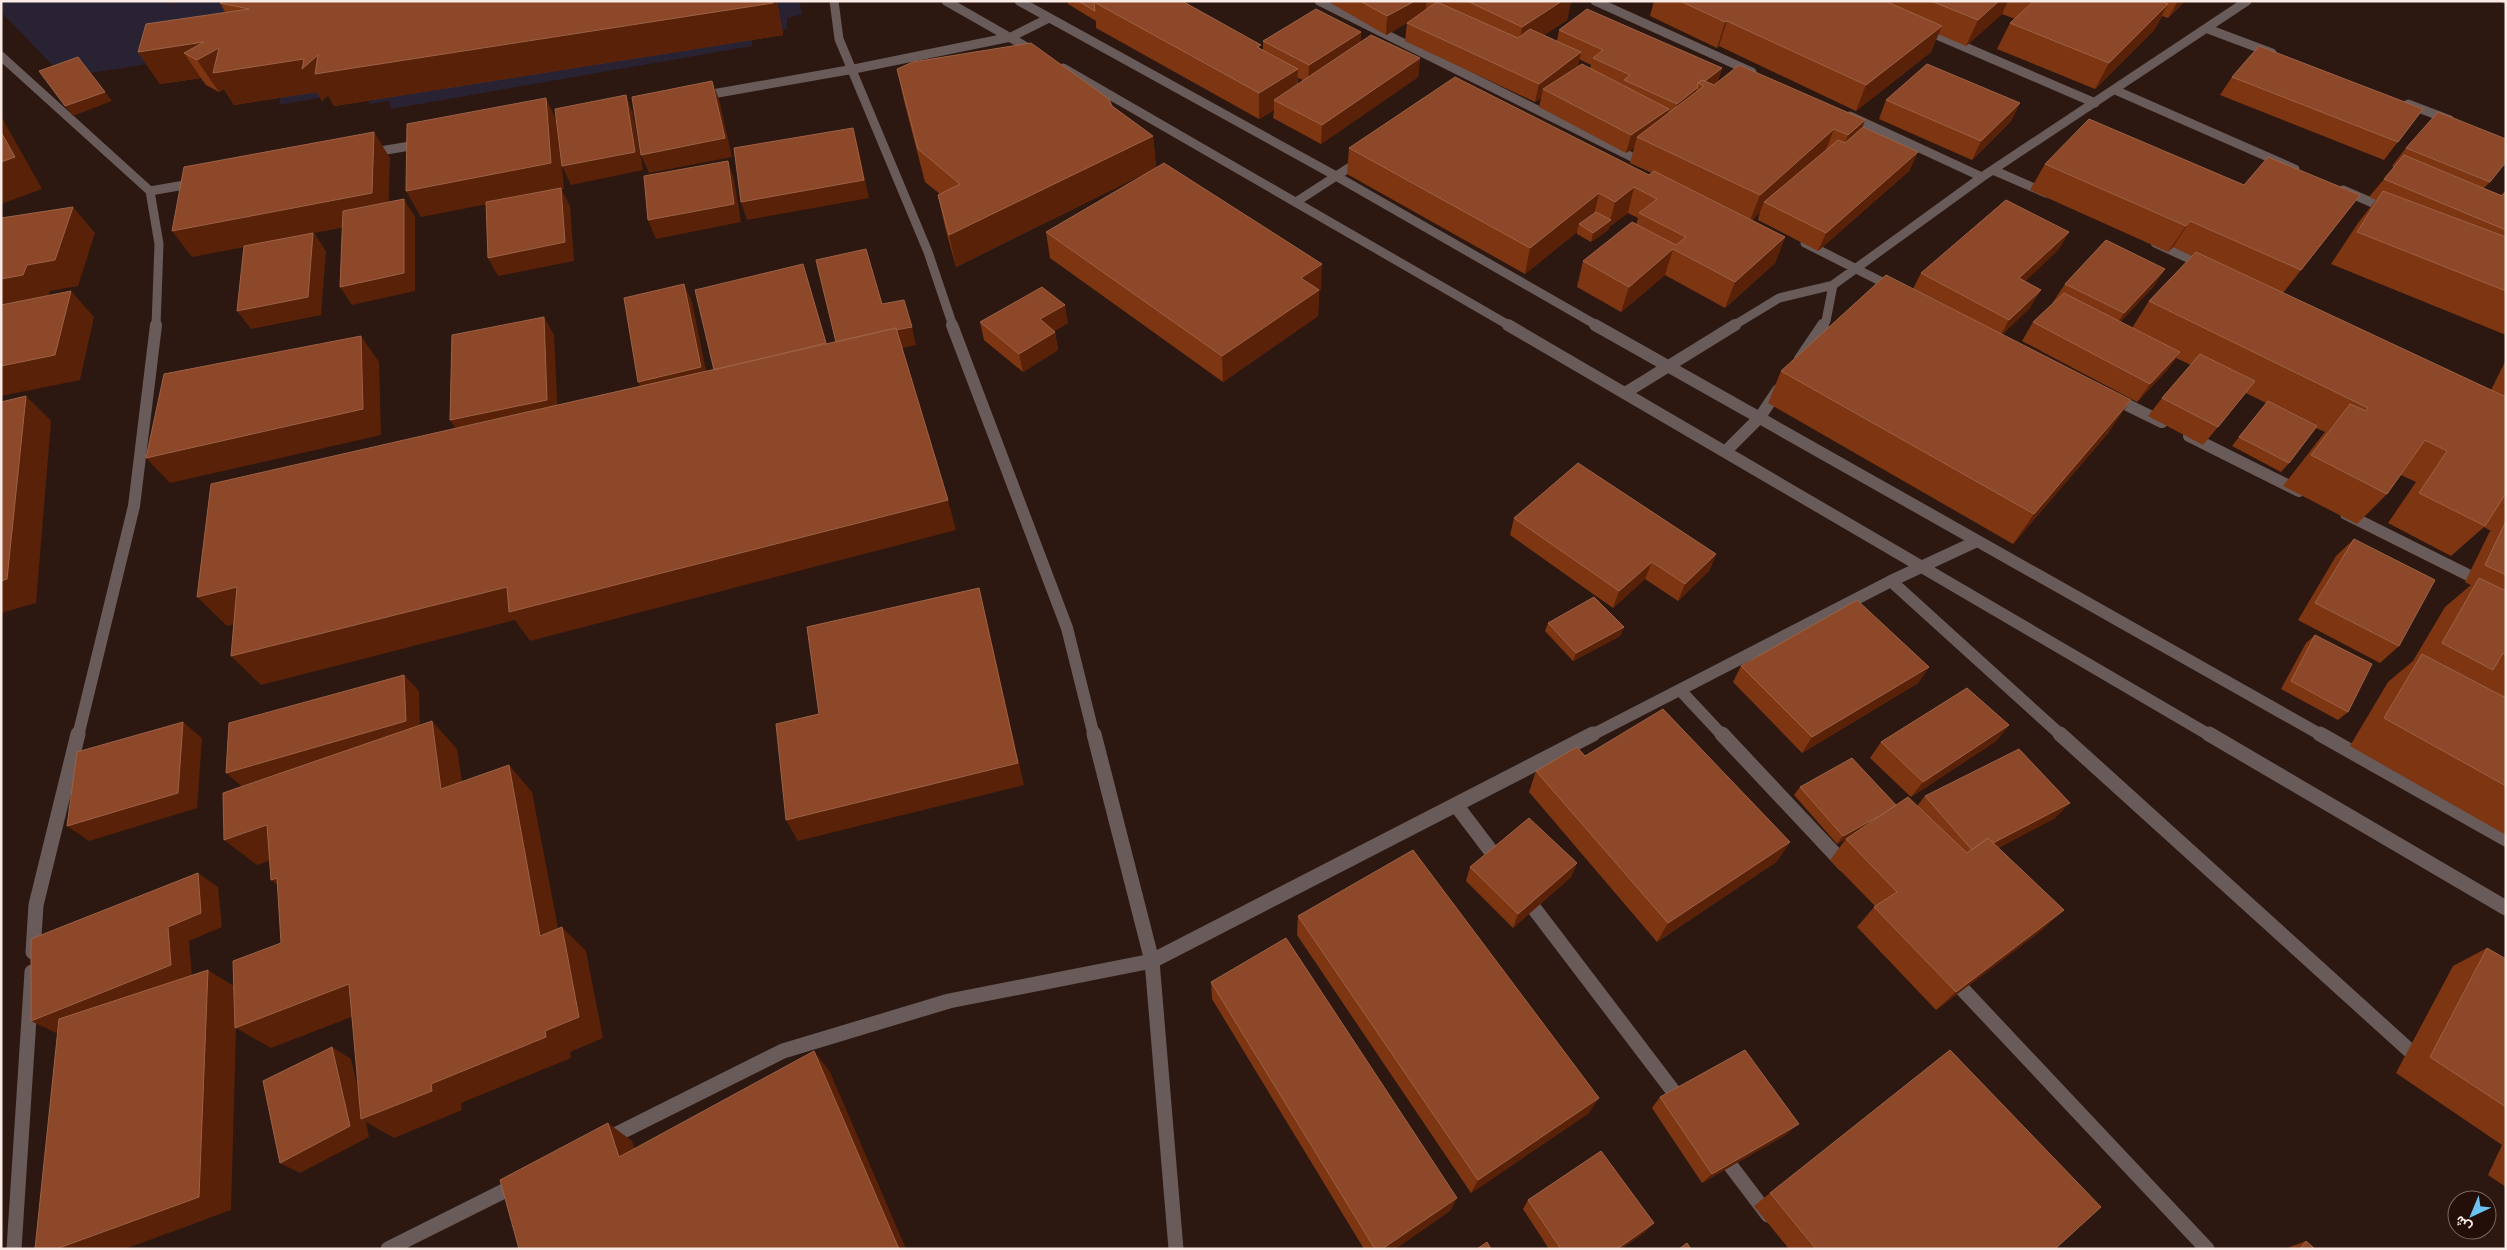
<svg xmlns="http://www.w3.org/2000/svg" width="2507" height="1250" font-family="'Titillium Web',Vazirmatn,sans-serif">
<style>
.education{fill:#292232}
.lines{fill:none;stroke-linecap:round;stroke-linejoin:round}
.minor-far2{stroke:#685b5a;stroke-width:9}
.minor-far1{stroke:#685b5a;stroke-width:12}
.minor{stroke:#685b5a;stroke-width:15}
.wall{fill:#7e3512;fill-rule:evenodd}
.shaded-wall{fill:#582108}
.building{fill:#8c4829;stroke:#9d6246}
</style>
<rect width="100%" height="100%" fill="#2d1811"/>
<path class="education" d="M 1,1 L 799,1 L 802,14 L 787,18 L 787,29 L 753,37 L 752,46 L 391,109 L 389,101 L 369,104 L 368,89 L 279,105 L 280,98 L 262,100 L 238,79 L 201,82 L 201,56 L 64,77 L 1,12 Z"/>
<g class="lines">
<path class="minor-far2" d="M 834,1 L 839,39 L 928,252 L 953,326
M 946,1 L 1037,53
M 1019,1 L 1336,176 L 1598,326
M 1319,1 L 1646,164
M 1595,1 L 1752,72
M 1923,29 L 2095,103
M 2208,29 L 2272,53
M 1,56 L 150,191 L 196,183
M 1063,68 L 1510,326
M 2115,90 L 2295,169
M 701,96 L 854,69 L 1011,37 L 1049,18
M 2408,104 L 2450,120
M 1850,116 L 1982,177
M 368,153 L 422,144
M 1993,170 L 2046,193
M 2343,190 L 2389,210
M 150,191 L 159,244 L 156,326
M 1296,202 L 1361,160
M 1805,243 L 1894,288
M 2155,243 L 2205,266
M 1833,285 L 1982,177 L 2247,1
M 1733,326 L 1779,298 L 1833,285 L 1826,321 L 1822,326"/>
<path class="minor-far1" d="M 952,325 L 1067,628 L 1094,736
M 1508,325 L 2211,736
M 1595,325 L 2323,736
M 1800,359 L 1823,325
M 1625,393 L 1735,325
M 2113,398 L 2162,422
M 2189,436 L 2299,491
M 1725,452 L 1760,417 L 1778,390
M 2346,514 L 2506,594
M 1891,581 L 2062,736
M 1680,690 L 1723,736
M 78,736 L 134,506 L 156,325
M 1590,736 L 1891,581 L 1977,541"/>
<path class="minor" d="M 1722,734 L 1845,865
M 2060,734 L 2420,1060
M 2209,734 L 2506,908
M 2320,734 L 2506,839
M 1456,805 L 1500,863
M 1524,895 L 1683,1104
M 33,952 L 36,905 L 78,734
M 1952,978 L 2207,1249
M 605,1140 L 783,1051 L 949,1001 L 1152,961 L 1094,734
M 1721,1153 L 1768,1215
M 14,1249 L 32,972
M 388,1249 L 518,1184
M 1176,1249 L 1152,961 L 1593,734"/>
</g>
<path class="wall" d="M 222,1 L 777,1 L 783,35 L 334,106 L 328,95 L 322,101 L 317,92 L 234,105 L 224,89 L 219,92 L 206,85 L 201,78 L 160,84 L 138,52 L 225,12 L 220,3 Z
M 1068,1 L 1182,1 L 1263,50 L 1263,41 L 1361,32 L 1360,43 L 1420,58 L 1418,77 L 1321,144 L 1273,118 L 1274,110 L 1259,119 L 1096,28 L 1096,21 L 1068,4 ZM 1298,78 L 1303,80 L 1298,84 Z
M 1327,1 L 1571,1 L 1567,20 L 1544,35 L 1557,41 L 1559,30 L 1722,68 L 1717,83 L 1865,120 L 1862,128 L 1910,170 L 1818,251 L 1758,220 L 1760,212 L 1752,220 L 1785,237 L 1775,263 L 1725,308 L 1665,275 L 1621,312 L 1577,287 L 1583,261 L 1636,225 L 1638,218 L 1628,213 L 1609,227 L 1608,230 L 1591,242 L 1577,234 L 1577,232 L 1525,274 L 1347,174 L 1349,148 L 1649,175 L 1652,173 L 1630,163 L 1634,148 L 1626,153 L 1539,107 L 1541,98 L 1535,102 L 1405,41 L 1407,23 L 1386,35 ZM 1579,59 L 1591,65 L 1590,68 L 1578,67 Z
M 1654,1 L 2185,1 L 2168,18 L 2162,16 L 2154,30 L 2095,89 L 1997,49 L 2010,23 L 2015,19 L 2002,14 L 1966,46 L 1938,34 L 1931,52 L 1856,111 L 1719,46 L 1717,48 L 1650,16 Z
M 2500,1 L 2506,1 L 2506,5 Z
M 897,69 L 1112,106 L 1153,136 L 1156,168 L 956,267 L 945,227 L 938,195 L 940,194 L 925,182 L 904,101 Z
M 2232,77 L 2423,109 L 2384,160 L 2220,95 Z
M 1886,100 L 2020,103 L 2011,121 L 1972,160 L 1879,119 Z
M 2406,148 L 2490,182 L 2484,188 L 2501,195 L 2506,190 L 2506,335 L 2331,264 L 2358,223 L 2376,200 L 2369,197 L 2394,167 L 2392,166 Z
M 2045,164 L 2244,185 L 2360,195 L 2283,293 L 2491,390 L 2506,360 L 2506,835 L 2350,746 L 2388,682 L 2413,661 L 2445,607 L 2471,585 L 2465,582 L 2489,533 L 2491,531 L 2484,527 L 2451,556 L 2388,523 L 2416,482 L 2401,475 L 2387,494 L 2357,524 L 2283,486 L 2325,432 L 2316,428 L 2289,463 L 2281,472 L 2232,446 L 2266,403 L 2246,393 L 2203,445 L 2148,416 L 2162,398 L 2191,365 L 2176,358 L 2167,370 L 2137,402 L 2022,341 L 2033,322 L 2054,302 L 2053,302 L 2065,284 L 2165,269 L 2153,287 L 2120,322 L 2132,328 L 2149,301 L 2192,256 L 2173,247 L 2168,252 L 2030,190 Z
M 1046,232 L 1321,290 L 1319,291 L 1318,316 L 1223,382 L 1050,258 Z
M 2069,232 L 2058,250 L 2025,281 L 2030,308 L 2002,334 L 2109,432 L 2013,544 L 1768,403 L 1781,371 L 1913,289 L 1921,273 Z
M 980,322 L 1068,323 L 1054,331 L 1055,332 L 1058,350 L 1023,372 L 984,340 Z
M 1514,518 L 1716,554 L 1709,571 L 1678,601 L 1645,579 L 1613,608 L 1510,535 Z
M 2354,539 L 2399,646 L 2380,663 L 2298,620 L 2336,556 Z
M 1548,623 L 1624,627 L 1620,636 L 1573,661 L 1545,631 Z
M 2315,635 L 2348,712 L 2338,720 L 2281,689 L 2306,643 Z
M 1741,666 L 1929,667 L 1918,683 L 1802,753 L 1733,682 Z
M 2009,725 L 1996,741 L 1911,797 L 1870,758 L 1881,742 Z
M 1536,771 L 1790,842 L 1776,862 L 1657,942 L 1529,792 Z
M 1800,787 L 1896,805 L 1917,806 L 1925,796 L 2055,818 L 1998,848 L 2042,930 L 1936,1010 L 1857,927 L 1875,906 L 1830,860 L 1846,839 L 1849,837 L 1837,844 L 1794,795 Z
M 1577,863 L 1571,877 L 1513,928 L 1466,881 L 1470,867 Z
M 1298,916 L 1589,1113 L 1471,1193 L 1297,935 Z
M 2487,948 L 2506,959 L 2506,1187 L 2488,1175 L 2502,1145 L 2396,1073 L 2453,966 Z
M 1211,982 L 1451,1210 L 1395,1249 L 1364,1249 L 1212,999 Z
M 1660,1097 L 1787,1134 L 1702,1183 L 1652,1108 Z
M 1770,1193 L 2055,1249 L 1789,1249 L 1754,1206 Z
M 1528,1200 L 1645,1232 L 1621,1249 L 1549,1249 L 1523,1209 Z
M 2306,1241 L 2315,1249 L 2285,1249 Z"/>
<path class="shaded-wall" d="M 167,1 L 180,1 L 169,4 Z
M 773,1 L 777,1 L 783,35 L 334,106 L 328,95 L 322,101 L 317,92 L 234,105 L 224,89 L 219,92 L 197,60 L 184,53 L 201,78 L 160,84 L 138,52 L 204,42 L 219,48 L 318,55 Z
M 1415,1 L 1427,1 L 1425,13 L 1386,35 L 1387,16 Z
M 1562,1 L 1571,1 L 1567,20 L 1518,53 L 1522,27 Z
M 1999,1 L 2008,1 L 2002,14 L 1966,46 L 1978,20 Z
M 2178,1 L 2185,1 L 2168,18 Z
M 2168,4 L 2154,30 L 2095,89 L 2109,63 Z
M 1727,21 L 1719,46 L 1717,48 L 1725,22 Z
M 1942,26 L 1931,52 L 1856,111 L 1866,85 Z
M 1361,32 L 1360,50 L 1308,83 L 1309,65 Z
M 1581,52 L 1577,70 L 1543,89 L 1541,98 L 1535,102 L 1539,84 Z
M 1420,58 L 1418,77 L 1321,144 L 1322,125 Z
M 1722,68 L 1716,86 L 1701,84 Z
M 1298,69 L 1297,95 L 1274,100 L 1274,110 L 1259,119 L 1259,93 Z
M 712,81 L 719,99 L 732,157 L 649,173 L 641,155 Z
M 1697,88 L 1692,106 L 1672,123 L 1677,104 Z
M 105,92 L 112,101 L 73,116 L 65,106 Z
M 626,95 L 633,114 L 643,170 L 571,185 L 562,166 Z
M 546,98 L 558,124 L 564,189 L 562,190 L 570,206 L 574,261 L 498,276 L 488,258 L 561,190 L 421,217 L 406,191 Z
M 2020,103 L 2011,121 L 1972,160 L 1981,141 Z
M 1669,109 L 1664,127 L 1637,137 L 1634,148 L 1626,153 L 1631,135 Z
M 1,116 L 42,189 L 1,204 Z
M 1865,120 L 1855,147 L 1838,162 L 1848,135 Z
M 853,128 L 858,146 L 869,198 L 747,220 L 741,202 Z
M 1834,129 L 1824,155 L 1764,202 L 1760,212 L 1750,221 L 1760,195 Z
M 374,132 L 390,158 L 388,219 L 314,233 L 326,251 L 321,315 L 251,329 L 237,311 L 313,234 L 192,257 L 172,231 Z
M 1153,136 L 1156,168 L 956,267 L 949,235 Z
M 1918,152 L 1910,170 L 1818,251 L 1826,233 Z
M 728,161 L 734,179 L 741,222 L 656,239 L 648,220 Z
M 1634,187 L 1628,213 L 1609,227 L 1608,230 L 1591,242 L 1593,233 L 1610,221 L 1615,202 Z
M 1599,193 L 1593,219 L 1579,224 L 1577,232 L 1525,274 L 1530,248 Z
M 404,199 L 415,217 L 415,291 L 352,305 L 340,287 Z
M 73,207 L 95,233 L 78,286 L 50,291 L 47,301 L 1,309 L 1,279 L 27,265 Z
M 2190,221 L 2173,247 L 2168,252 L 2186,226 Z
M 2069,232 L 2058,250 L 2009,297 L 2019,278 Z
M 1785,237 L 1775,263 L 1725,308 L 1735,282 Z
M 1673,249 L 1665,275 L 1621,312 L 1629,287 Z
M 803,264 L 832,361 L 722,389 Z
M 1322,264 L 1321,290 L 1319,291 L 1318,316 L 1223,382 L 1222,356 L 1301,278 Z
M 2165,269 L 2153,287 L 2112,331 L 2124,313 Z
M 684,284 L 692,302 L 709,385 L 647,400 L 638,382 Z
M 2041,290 L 2030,308 L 1999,338 L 2009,320 Z
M 71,291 L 94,317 L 80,380 L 1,396 L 1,366 Z
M 1065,305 L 1068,323 L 1043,338 L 1040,319 Z
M 544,317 L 554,335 L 558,418 L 462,438 L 450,420 Z
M 912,327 L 916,345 L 842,362 L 836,343 Z
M 1055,332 L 1058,350 L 1023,372 L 1019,354 Z
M 361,336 L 379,362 L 381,435 L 170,483 L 146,458 Z
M 2180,352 L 2167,370 L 2137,402 L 2150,384 Z
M 26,396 L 51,421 L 36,603 L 1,613 L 1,581 Z
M 2131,400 L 2109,432 L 2013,544 L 2034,514 Z
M 948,500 L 956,530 L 530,641 L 515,620 L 261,685 L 231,656 L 507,587 Z
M 1716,554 L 1709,571 L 1678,601 L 1685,584 Z
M 1652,562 L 1645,579 L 1613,608 L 1619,591 Z
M 237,587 L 266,616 L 227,626 L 197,597 Z
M 979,588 L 985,612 L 1024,785 L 798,841 L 786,820 Z
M 1624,627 L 1620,636 L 1573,661 L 1576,653 Z
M 1929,667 L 1918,683 L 1802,753 L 1812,737 Z
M 404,675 L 419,691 L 420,736 L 244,788 L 226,773 Z
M 432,721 L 457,749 L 467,815 L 441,789 Z
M 183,722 L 202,738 L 197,808 L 89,841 L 67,826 Z
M 2009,725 L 1996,741 L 1911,797 L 1923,782 Z
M 509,765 L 532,792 L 564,959 L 540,936 Z
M 2070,803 L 2055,818 L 1972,862 L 1985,847 Z
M 1897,806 L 1891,814 L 1837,844 L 1843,836 Z
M 267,825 L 299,850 L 257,865 L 224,840 Z
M 1790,842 L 1776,862 L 1657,942 L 1668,923 Z
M 1577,863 L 1571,877 L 1513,928 L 1518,914 Z
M 198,873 L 218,887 L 222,927 L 189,941 L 192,977 L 56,1033 L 31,1021 L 168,927 Z
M 277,878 L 303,904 L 271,880 Z
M 2064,910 L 2042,930 L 1936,1010 L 1956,992 Z
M 562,927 L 586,951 L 603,1038 L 570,1052 L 571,1058 L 461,1103 L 462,1110 L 394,1138 L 366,1122 L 369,1137 L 300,1173 L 280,1163 L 332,1047 L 351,1059 L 365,1118 L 431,1084 L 545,1031 Z
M 208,970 L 237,988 L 349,984 L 380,1006 L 271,1048 L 236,1028 L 231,1210 L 125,1249 L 56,1249 Z
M 814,1051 L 830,1072 L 906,1249 L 899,1249 Z
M 1599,1098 L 1589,1113 L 1471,1193 L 1478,1180 Z
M 608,1123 L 632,1141 L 643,1174 L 619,1157 Z
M 1799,1124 L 1787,1134 L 1702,1183 L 1712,1174 Z
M 1457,1198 L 1451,1210 L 1395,1249 L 1382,1249 Z
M 1654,1223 L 1645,1232 L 1621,1249 L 1617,1249 Z"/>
<path class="building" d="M 222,1 L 773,1 L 773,3 L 315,74 L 318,55 L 302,69 L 304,59 L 213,73 L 219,48 L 197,60 L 184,53 L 204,42 L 138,52 L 146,24 L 249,9 L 220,3 Z
M 1078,1 L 1095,1 L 1094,2 L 1095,11 Z
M 1095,1 L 1182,1 L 1261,45 L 1257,47 L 1298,69 L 1259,93 L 1094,2 Z
M 1360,1 L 1415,1 L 1387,16 Z
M 1467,1 L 1562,1 L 1522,27 Z
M 1680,1 L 1885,1 L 1942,26 L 1866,85 L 1727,21 L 1725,22 Z
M 1931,1 L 1999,1 L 1978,20 Z
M 2034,1 L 2160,1 L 2168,4 L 2109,63 L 2010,23 Z
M 1437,2 L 1518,38 L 1530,29 L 1581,52 L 1539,84 L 1407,23 Z
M 1316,9 L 1361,32 L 1309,65 L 1263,41 Z
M 1587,9 L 1722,68 L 1705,81 L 1702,80 L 1698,83 L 1697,88 L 1677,104 L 1624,80 L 1630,75 L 1593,58 L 1603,50 L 1559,30 Z
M 1371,35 L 1420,58 L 1322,125 L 1274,100 Z
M 1031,43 L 1109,99 L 1112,106 L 1153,136 L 949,235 L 938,195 L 960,184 L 918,149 L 897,69 L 913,62 Z
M 2259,46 L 2423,109 L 2398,142 L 2232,77 Z
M 78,57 L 105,92 L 65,106 L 39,71 Z
M 1582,64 L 1669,109 L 1631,135 L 1543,89 Z
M 1927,64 L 2020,103 L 1981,141 L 1886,100 Z
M 1739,65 L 1865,120 L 1848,135 L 1834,129 L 1760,195 L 1637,137 L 1704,86 L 1698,83 L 1702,80 L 1714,85 Z
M 1455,77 L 1649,175 L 1654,171 L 1785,237 L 1735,282 L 1673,249 L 1629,287 L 1583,261 L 1632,222 L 1676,245 L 1686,237 L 1639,213 L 1657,199 L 1634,187 L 1615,202 L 1599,193 L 1530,248 L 1349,148 Z
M 712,81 L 725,138 L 641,155 L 632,97 Z
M 626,95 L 635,152 L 562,166 L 555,109 Z
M 546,98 L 551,163 L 406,191 L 407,124 Z
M 2438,112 L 2506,139 L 2506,162 L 2490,182 L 2406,148 Z
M 2089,119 L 2244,185 L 2268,157 L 2360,195 L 2301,270 L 2190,221 L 2186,226 L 2045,164 Z
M 1863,127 L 1918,152 L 1826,233 L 1764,202 L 1838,140 L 1845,143 Z
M 853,128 L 864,180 L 741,202 L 734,148 Z
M 1,132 L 15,157 L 1,162 Z
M 374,132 L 372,193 L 172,231 L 184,167 Z
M 2404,155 L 2502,196 L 2506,192 L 2506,230 L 2384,179 Z
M 728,161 L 734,204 L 648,220 L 644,176 Z
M 1164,163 L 1322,264 L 1301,278 L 1319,290 L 1222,356 L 1046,232 Z
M 561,188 L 565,242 L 488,258 L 486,202 Z
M 2383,191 L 2506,237 L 2506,291 L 2357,232 Z
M 404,199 L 404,273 L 340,287 L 343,211 Z
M 2006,200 L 2069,232 L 2019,278 L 2041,290 L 2009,320 L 1921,273 Z
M 73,207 L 55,260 L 27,265 L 23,275 L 1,279 L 1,218 Z
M 1596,212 L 1611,220 L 1593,233 L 1579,224 Z
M 313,233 L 308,297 L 237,311 L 244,246 Z
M 2106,240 L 2165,269 L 2124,313 L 2065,284 Z
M 866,249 L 882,304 L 904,300 L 912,327 L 896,330 L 896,328 L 836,342 L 816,260 Z
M 2196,252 L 2506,397 L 2506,493 L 2485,526 L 2419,493 L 2447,451 L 2425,440 L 2387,494 L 2311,455 L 2350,404 L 2366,411 L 2368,408 L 2149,301 Z
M 803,264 L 826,343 L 714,370 L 695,290 Z
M 1886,275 L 2131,400 L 2034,514 L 1781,371 Z
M 684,284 L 701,367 L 638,382 L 624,298 Z
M 1042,287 L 1065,305 L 1040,319 L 1055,332 L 1019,354 L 980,322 Z
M 71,291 L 55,355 L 1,366 L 1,305 Z
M 2064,293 L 2180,352 L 2150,384 L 2033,322 Z
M 544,317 L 547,400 L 450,420 L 452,335 Z
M 896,328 L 948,500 L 509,612 L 507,587 L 231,656 L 237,587 L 197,597 L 211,484 Z
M 361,336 L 363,409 L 146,458 L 164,374 Z
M 2200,354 L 2255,381 L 2218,427 L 2162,398 Z
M 26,396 L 7,579 L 1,581 L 1,402 Z
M 2268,401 L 2317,426 L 2289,463 L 2239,437 Z
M 1578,463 L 1716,554 L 1685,584 L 1652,562 L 1619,591 L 1514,518 Z
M 2506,521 L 2506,575 L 2485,565 Z
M 2354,539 L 2435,580 L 2399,646 L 2315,603 Z
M 2479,578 L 2506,591 L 2506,655 L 2503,653 L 2493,670 L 2442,643 Z
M 979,588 L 1018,763 L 786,820 L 776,724 L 819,714 L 807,627 Z
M 1594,597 L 1624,627 L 1576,653 L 1548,623 Z
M 1857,600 L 1929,667 L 1812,737 L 1741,666 Z
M 2315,635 L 2372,664 L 2348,712 L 2291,681 Z
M 2422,654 L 2506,698 L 2506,786 L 2384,718 Z
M 404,675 L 406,721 L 226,773 L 229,723 Z
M 1967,688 L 2009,725 L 1923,782 L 1881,742 Z
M 1663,709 L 1790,842 L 1668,923 L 1536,771 L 1577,747 L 1585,756 Z
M 432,721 L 441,789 L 509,765 L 540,936 L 562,927 L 579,1017 L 545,1031 L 546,1037 L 431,1084 L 432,1091 L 361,1119 L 349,984 L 235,1028 L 233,961 L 281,943 L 277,878 L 271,880 L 267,825 L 224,840 L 223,793 Z
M 183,722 L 178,793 L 67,826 L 77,752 Z
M 2019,749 L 2070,803 L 1993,843 L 1988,838 L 1972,850 L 1925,796 Z
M 1852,758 L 1896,805 L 1883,814 L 1843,836 L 1800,787 Z
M 1908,797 L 1967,853 L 1988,838 L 2064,910 L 1956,992 L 1874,907 L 1897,892 L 1846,839 Z
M 1529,818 L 1577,863 L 1518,914 L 1470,867 Z
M 1413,850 L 1599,1098 L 1478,1180 L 1298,916 Z
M 198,873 L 201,913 L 168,927 L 171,965 L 31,1021 L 31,939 Z
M 1286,938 L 1457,1198 L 1382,1249 L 1375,1249 L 1211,982 Z
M 2487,948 L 2506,959 L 2506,1107 L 2430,1057 Z
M 208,970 L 199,1197 L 56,1249 L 35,1249 L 59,1019 Z
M 332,1047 L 350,1126 L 280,1163 L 263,1081 Z
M 1745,1050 L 1799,1124 L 1712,1174 L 1660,1097 Z
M 1950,1050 L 2101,1207 L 2055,1249 L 1816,1249 L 1770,1193 Z
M 814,1051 L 899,1249 L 519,1249 L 500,1180 L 608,1123 L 619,1157 Z
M 1601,1151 L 1654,1223 L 1617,1249 L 1561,1249 L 1528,1200 Z
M 2306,1241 L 2315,1249 L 2300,1249 Z
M 1487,1242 L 1491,1249 L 1477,1249 Z
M 1687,1243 L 1691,1249 L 1679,1249 Z"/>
<rect width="2507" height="1250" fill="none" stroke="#fbebe6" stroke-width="5"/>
<g transform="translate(2472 1215) rotate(224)"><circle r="24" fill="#230f08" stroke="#796761"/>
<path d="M0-4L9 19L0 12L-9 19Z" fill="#6cc3f2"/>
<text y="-8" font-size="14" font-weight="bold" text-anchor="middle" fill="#fbebe6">ش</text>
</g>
</svg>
